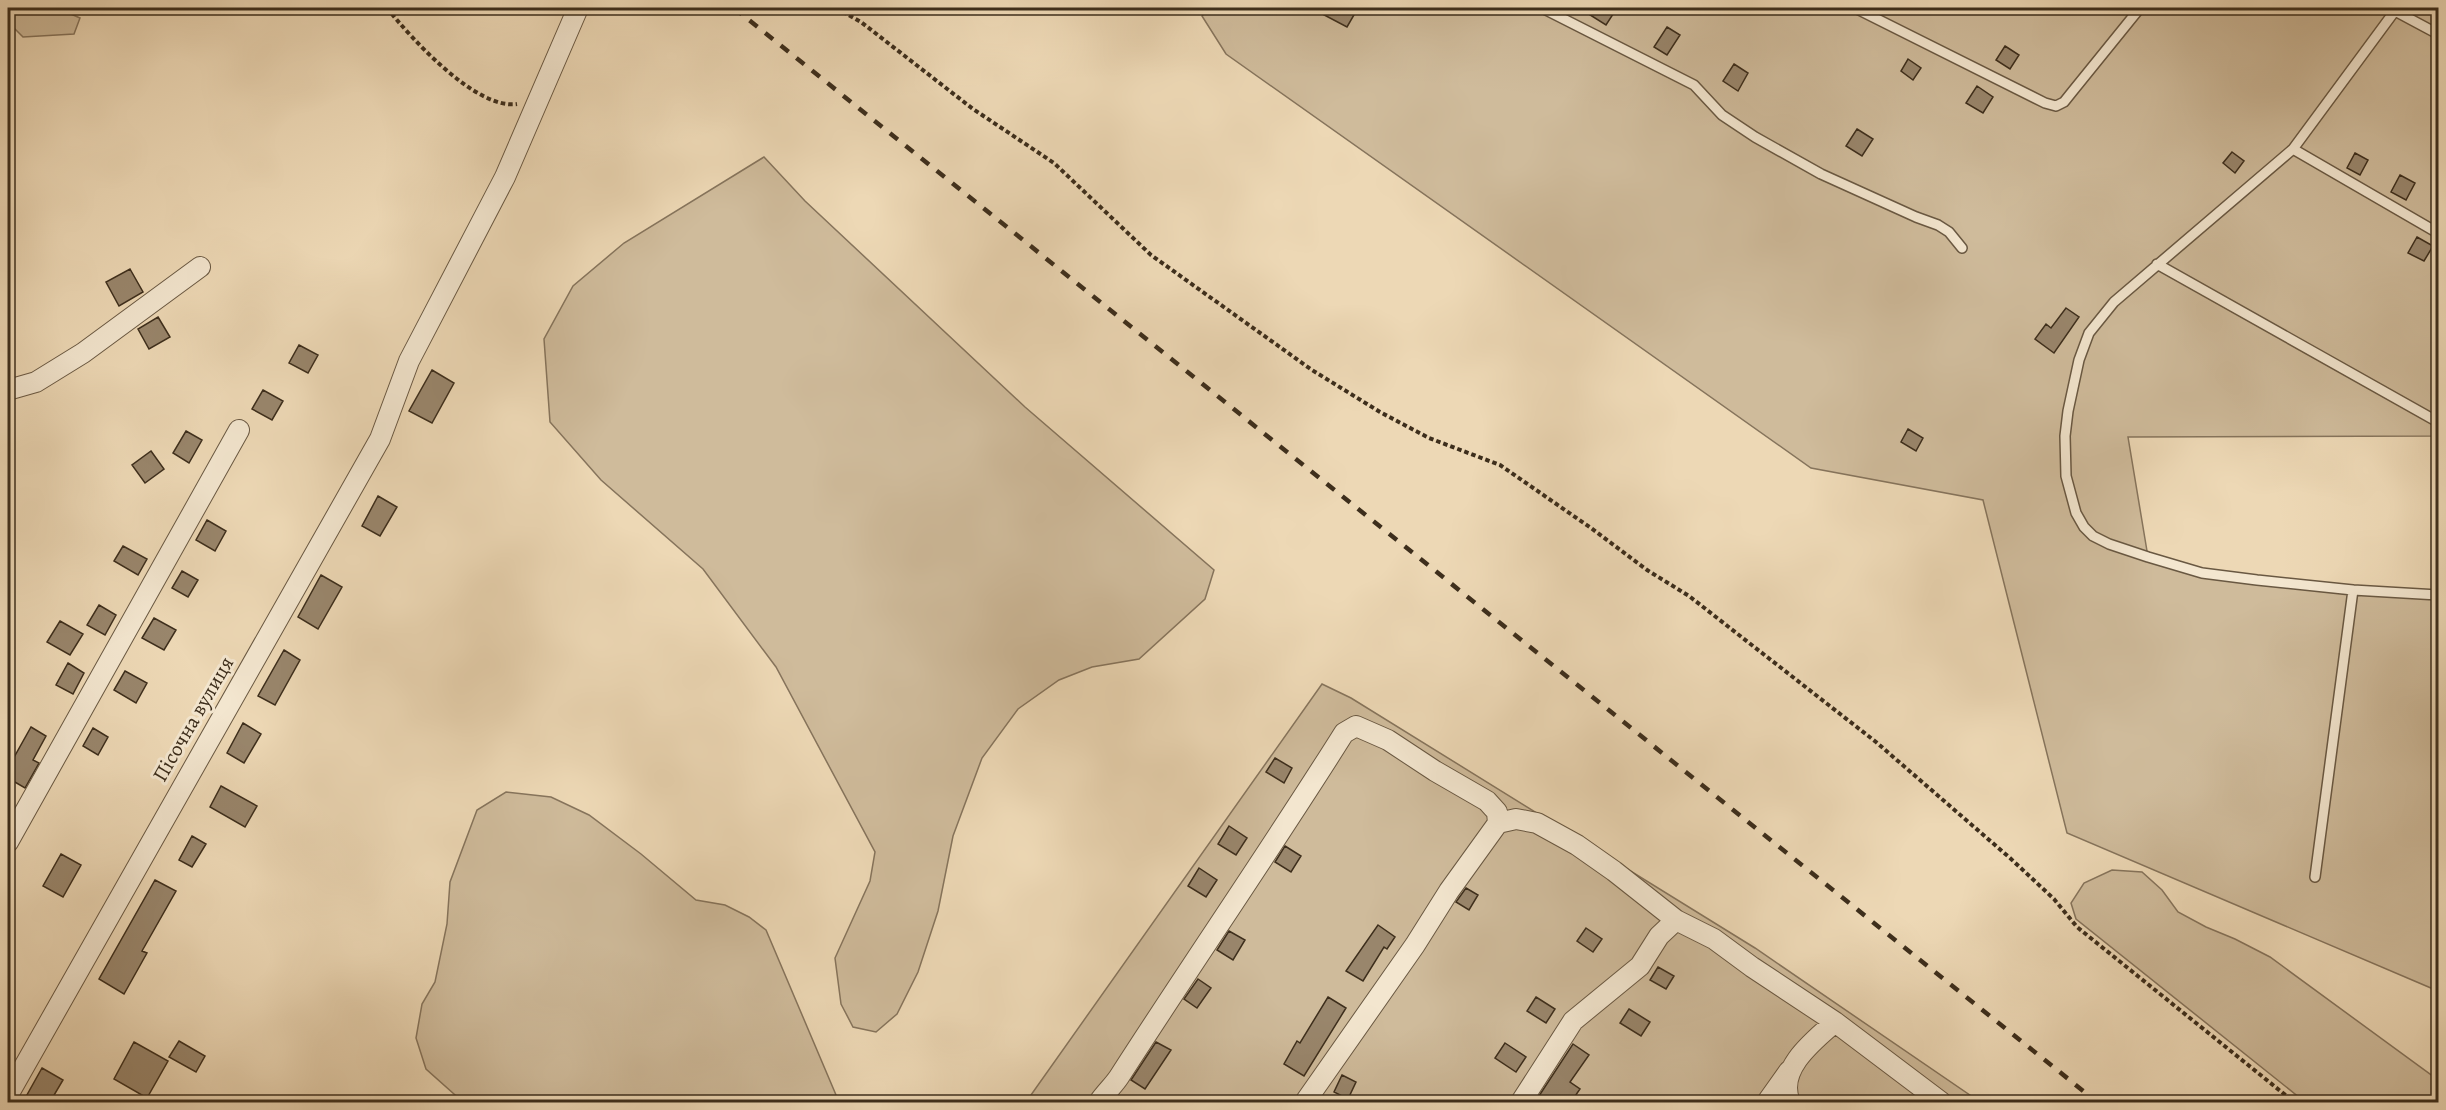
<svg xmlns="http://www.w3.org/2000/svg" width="2446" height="1110" font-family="Alegreya,serif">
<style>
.green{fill:#cfbb9b;stroke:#86745c;stroke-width:1.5}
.building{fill:#99866c;stroke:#3d2e1c;stroke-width:1.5}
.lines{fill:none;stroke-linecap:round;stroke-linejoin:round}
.lane-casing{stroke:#695842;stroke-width:12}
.street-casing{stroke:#695842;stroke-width:22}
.path{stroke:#3d2e1c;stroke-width:4;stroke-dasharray:4.5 3;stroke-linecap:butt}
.lane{stroke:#f3e6cf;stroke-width:9}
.street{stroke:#f3e6cf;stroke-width:20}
.rail{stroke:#3d2e1c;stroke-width:4.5;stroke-dasharray:10 10;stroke-linecap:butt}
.labels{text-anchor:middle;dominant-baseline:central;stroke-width:6;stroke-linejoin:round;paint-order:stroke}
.street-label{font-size:21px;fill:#3d2e1c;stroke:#f3e6cf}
</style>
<rect width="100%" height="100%" fill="#edd8b5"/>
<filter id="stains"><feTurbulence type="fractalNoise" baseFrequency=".00333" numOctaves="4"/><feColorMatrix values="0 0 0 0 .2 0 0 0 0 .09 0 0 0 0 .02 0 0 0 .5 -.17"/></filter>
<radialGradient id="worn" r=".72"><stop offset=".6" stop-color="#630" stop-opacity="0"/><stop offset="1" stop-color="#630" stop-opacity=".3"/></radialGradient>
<path class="green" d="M 8,8 L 57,8 L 80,18 L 74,34 L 23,37 L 8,22 Z
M 1209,8 L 2438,8 L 2438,436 L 2128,437 L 2148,557 L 2202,573 L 2438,595 L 2438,991 L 2067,833 L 1983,500 L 1811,468 L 1226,54 L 1202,16 Z
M 764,157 L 805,201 L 1025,407 L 1214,570 L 1205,599 L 1139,659 L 1092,667 L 1059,680 L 1018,709 L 982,758 L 953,836 L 938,911 L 918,972 L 897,1014 L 876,1032 L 853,1027 L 841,1004 L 835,958 L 870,881 L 875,852 L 776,667 L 703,569 L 601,480 L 550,422 L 544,339 L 573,286 L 624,243 Z
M 1322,684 L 1351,698 L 1755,948 L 1980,1102 L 1026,1102 Z
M 506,792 L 551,797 L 589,815 L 641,854 L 696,900 L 725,905 L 749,917 L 766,930 L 839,1102 L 463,1102 L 426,1069 L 416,1038 L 422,1004 L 435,982 L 447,924 L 450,882 L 477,810 Z
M 2112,870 L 2142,872 L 2162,890 L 2178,912 L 2206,927 L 2235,939 L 2270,957 L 2438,1080 L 2438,1102 L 2305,1102 L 2076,919 L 2071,903 L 2084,883 Z"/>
<path class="building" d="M 1311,8 L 1358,8 L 1347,27 Z
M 1579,8 L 1617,8 L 1606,25 Z
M 1667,27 L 1680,35 L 1667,55 L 1654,47 Z
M 2005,46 L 2019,55 L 2010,69 L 1996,60 Z
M 1908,59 L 1921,68 L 1913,80 L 1901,71 Z
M 1734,64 L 1748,73 L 1738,91 L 1723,81 Z
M 1977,86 L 1993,97 L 1983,113 L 1966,103 Z
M 1857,129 L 1873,139 L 1862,156 L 1846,146 Z
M 2232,152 L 2244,161 L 2235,173 L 2223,163 Z
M 2355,153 L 2368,160 L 2360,175 L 2347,168 Z
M 2400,175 L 2415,183 L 2406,200 L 2391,192 Z
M 2417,237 L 2433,246 L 2424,261 L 2408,253 Z
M 130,269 L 143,292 L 119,306 L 106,282 Z
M 2066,308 L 2079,317 L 2054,353 L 2035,339 L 2046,324 L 2051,328 Z
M 158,317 L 170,337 L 149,349 L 138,329 Z
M 299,345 L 318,355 L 308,373 L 289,363 Z
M 432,370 L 454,383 L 432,423 L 409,411 Z
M 263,390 L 283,401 L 272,420 L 252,409 Z
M 1908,429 L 1923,438 L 1916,451 L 1901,442 Z
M 186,431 L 202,440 L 189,463 L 173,453 Z
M 151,451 L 164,469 L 145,483 L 132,465 Z
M 378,496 L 397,507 L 380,536 L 362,526 Z
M 207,520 L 226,531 L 215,551 L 196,540 Z
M 123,546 L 147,559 L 138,575 L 114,561 Z
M 182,571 L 198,580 L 188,597 L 172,588 Z
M 321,575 L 342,587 L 318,629 L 298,617 Z
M 99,605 L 116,615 L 105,635 L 87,625 Z
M 154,618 L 176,630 L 164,650 L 142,638 Z
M 60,621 L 83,634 L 70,655 L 47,642 Z
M 284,650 L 300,660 L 275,705 L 258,696 Z
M 68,663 L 84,673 L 73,694 L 56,685 Z
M 125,671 L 147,683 L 136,703 L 114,690 Z
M 243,723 L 261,734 L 244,763 L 227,753 Z
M 31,727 L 46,736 L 33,760 L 39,763 L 25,788 L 8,778 L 8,768 Z
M 93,728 L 108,737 L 98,755 L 83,746 Z
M 1275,758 L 1292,768 L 1284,783 L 1266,772 Z
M 221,786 L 257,806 L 245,827 L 210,807 Z
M 1229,826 L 1247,838 L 1236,855 L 1218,844 Z
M 192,836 L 206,844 L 192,867 L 179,860 Z
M 1285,846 L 1301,856 L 1291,872 L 1275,862 Z
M 61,854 L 81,865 L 63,897 L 43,886 Z
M 1199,868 L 1217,880 L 1206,897 L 1188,886 Z
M 155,880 L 176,891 L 142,951 L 147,953 L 124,994 L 99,979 Z
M 1466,888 L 1478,895 L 1469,910 L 1456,902 Z
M 1378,925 L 1395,937 L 1387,949 L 1384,947 L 1363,981 L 1346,971 Z
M 1586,928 L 1602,939 L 1593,952 L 1577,941 Z
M 1229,931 L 1245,940 L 1233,960 L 1217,950 Z
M 1658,967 L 1674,976 L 1666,989 L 1650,980 Z
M 1198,979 L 1211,988 L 1197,1008 L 1184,999 Z
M 1328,997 L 1346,1008 L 1304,1076 L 1284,1064 L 1297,1041 L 1300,1043 Z
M 1536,997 L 1555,1009 L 1546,1023 L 1527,1011 Z
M 1629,1009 L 1650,1022 L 1641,1036 L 1620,1023 Z
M 179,1041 L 205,1056 L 196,1072 L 169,1057 Z
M 134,1042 L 168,1061 L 147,1098 L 114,1079 Z
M 1156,1042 L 1171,1050 L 1145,1089 L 1131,1080 Z
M 1505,1043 L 1526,1057 L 1516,1072 L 1495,1058 Z
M 1573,1044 L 1589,1055 L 1570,1082 L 1580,1089 L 1571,1102 L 1535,1102 Z
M 42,1068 L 63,1080 L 50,1102 L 23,1102 Z
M 1342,1075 L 1356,1082 L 1348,1099 L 1334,1092 Z"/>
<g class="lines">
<g class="lane-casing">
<path id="lane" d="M 1542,8 L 1694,85 L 1722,115 L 1755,137 L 1821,174 L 1916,217 L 1938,225 L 1949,232 L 1962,248
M 1855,8 L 2045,103 L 2056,106 L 2064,102 L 2072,92 L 2140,8
M 2397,8 L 2293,149 L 2114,302 L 2089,333 L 2079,360 L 2068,411 L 2065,436 L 2066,476 L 2076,513 L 2084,527 L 2093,536 L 2109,544 L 2148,557 L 2202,573 L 2257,580 L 2353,590 L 2438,595
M 2395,11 L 2438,34
M 2293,149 L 2438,233
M 2157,264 L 2438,422
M 2315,877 L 2353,590"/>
</g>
<g class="street-casing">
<path id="street" d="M 8,390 L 36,382 L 83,353 L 200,267
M 8,842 L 239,430
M 8,1095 L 380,439 L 409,361 L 505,177 L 578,8
M 1099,1102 C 1105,1093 1113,1086 1119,1077 C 1193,962 1271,849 1344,733 L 1356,726 L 1388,740 L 1435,771 L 1487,801 L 1497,812 L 1498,823
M 1305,1102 L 1415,945 L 1449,891 L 1498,823 L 1516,819 L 1537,823 L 1577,845 L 1614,871 L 1676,920
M 1521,1102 L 1573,1021 L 1640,966 L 1659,936 L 1676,920 L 1714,939 L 1752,967 L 1835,1022
M 1767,1102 L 1789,1071
M 1790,1102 C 1776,1070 1813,1041 1835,1022 L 1941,1102"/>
</g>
<path class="path" d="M 387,8 C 411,38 476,110 517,104
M 836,8 L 861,22 L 973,109 L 1054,163 L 1151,255 L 1312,370 L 1380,412 L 1429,438 L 1500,465 L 1591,528 L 1647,570 L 1689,596 L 1876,742 L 2010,858 L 2054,899 L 2077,927 L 2294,1102"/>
<use href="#lane" class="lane"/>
<use href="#street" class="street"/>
<path class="rail" d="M 734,8 L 2097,1102"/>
</g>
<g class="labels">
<g class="street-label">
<text transform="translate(193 719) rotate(-60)">Пісочна вулиця</text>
</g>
</g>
<rect width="2446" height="1110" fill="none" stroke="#edd8b5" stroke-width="30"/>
<rect x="9" y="9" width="2428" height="1092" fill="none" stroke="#3d2e1c" stroke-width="3"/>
<rect x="15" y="15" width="2416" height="1080" fill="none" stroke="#3d2e1c" stroke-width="1.5"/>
<rect width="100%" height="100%" filter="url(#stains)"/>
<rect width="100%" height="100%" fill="url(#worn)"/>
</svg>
